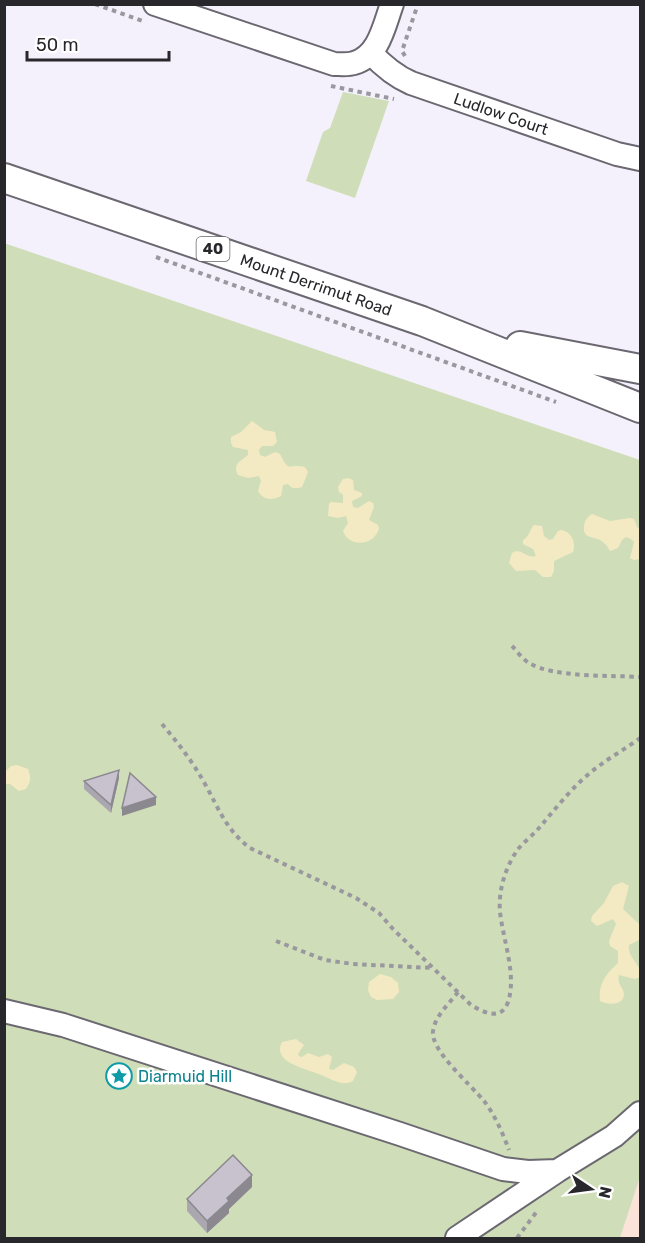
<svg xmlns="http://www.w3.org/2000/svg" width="645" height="1243" font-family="Rubik,sans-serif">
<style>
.industrial{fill:#fbe3d9}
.green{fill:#cfdeb8}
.sand{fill:#f3eac4}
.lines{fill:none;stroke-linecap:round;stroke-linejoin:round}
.minor-casing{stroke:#6b6871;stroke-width:26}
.major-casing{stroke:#6b6871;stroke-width:32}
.path{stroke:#9a989f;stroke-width:4;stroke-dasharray:4.5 4.5;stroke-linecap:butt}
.minor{stroke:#fff;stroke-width:22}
.major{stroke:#fff;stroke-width:28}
.wall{fill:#aba7b0}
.shaded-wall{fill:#8b8890}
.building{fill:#c7c2cd;stroke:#8b8890;stroke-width:1.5}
.labels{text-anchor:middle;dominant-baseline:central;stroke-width:5;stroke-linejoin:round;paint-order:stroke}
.shield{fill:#fff;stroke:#68686b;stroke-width:1.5}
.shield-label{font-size:15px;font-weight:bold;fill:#28272b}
.street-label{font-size:16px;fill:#28272b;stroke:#fff}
.culture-label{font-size:16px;fill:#0d838f;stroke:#fff;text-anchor:start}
</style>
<rect width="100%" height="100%" fill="#f5f1fc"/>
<path class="industrial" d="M 640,1177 L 640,1238 L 620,1238 Z"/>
<path class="green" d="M 343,92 L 389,101 L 355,198 L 306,181 L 323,132 L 330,128 Z
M 4,243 L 640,460 L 640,1177 L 620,1238 L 5,1238 Z"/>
<path class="sand" d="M 252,421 L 264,430 L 275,432 L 277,442 L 273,446 L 262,446 L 259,450 L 260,455 L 265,457 L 275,452 L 280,454 C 290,474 287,463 305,467 L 308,472 L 302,487 C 295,489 292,489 288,484 L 283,485 L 281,496 C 272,501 263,500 258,491 L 261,481 L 259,476 L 248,478 L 238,475 C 232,464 241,461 248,455 L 248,450 L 233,447 L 231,443 L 231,437 L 241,432 Z
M 348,478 L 353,480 L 354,490 L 362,493 L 362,496 L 352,501 L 353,507 L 358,508 L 369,501 L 373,503 L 374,507 L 369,520 L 378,525 L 379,528 C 375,546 349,548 343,531 L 348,523 L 346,516 L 338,518 L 328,516 L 329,504 L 331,502 L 343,503 L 343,495 L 339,492 L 338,487 L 343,479 Z
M 592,514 L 610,521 L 630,518 L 634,519 L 637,527 L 640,529 L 640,559 L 634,560 L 630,558 L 634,542 L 631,539 L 626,537 L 622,540 L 618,548 L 610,551 C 608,548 607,545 604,543 C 597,535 582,541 584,526 C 585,520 587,517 592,514 Z
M 534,525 L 542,526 L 544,536 L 549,540 L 553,539 L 558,531 L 561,530 C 572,532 576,542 573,552 L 554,561 L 554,571 L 551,577 L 543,577 L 535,570 L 516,571 L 509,563 L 512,553 C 521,547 526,559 536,556 L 533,549 L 523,544 L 523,540 C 530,536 529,530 534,525 Z
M 17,765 L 28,769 C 31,776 31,782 26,789 L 19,791 L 10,784 L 5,784 L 5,772 L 11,766 Z
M 622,882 L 629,886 L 623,909 L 640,925 L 639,940 L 629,945 C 627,959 642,963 640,977 L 635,979 L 619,975 C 617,986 623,986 624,994 C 624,1006 607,1005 600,1001 C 598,984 606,974 618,963 L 618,951 L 610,946 L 609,941 L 616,924 L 613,919 L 597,926 L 591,921 L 592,916 L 604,903 L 613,886 Z
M 380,974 L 391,977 L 398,983 L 399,992 L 393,999 L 377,1000 L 371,997 L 368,990 L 369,982 Z
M 296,1039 L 304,1045 L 298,1054 L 299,1056 L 302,1057 L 308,1053 L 319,1057 L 328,1054 L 332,1057 L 329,1069 L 333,1070 L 344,1063 L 354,1067 L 357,1072 L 353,1081 C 342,1087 332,1079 321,1075 C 308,1069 271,1063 282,1042 Z"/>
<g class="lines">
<g class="minor-casing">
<path id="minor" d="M 155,4 L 334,64 C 340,64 348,65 354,63 C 379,56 384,26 392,4
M 371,53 C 383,66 395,76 411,83 L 617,154 L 640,159
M 4,1011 L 63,1025 L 400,1134 L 503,1169 L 528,1172 L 557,1171
M 457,1238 L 557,1171 L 614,1136 L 640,1113"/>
</g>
<g class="major-casing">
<path id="major" d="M 4,178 L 422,321 L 640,408
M 520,346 L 640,369"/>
</g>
<path class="path" d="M 95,4 L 143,21
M 405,56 L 402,51 L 418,4
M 331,86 L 394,99
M 156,257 L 556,402
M 512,646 C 517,651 522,659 529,663 C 555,678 609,675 640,677
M 162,724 C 178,743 193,762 205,784 C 219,809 226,830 250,848 L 356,898 L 379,913 L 393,929 L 470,1004 C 482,1012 501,1022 508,1002 C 517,975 503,940 500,912 C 498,890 506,865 519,848 C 525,841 533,835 539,828 C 557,807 576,782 599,766 C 612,756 627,748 640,738
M 276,941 L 325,960 L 353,964 L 433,968
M 458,992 C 449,1004 435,1016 433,1031 C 430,1050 471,1085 484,1101 C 495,1115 503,1134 509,1150
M 517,1238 L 538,1210"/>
<use href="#minor" class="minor"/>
<use href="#major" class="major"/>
</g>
<path class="wall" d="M 119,778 L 111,813 L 84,789 L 84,781 Z
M 252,1187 L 229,1209 L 229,1213 L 207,1233 L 187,1211 L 187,1199 Z"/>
<path class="shaded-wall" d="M 119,770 L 119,778 L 111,813 L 111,805 Z
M 156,797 L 156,805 L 122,816 L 122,808 Z
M 252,1175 L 252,1187 L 229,1209 L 229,1213 L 207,1233 L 207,1221 L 227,1198 Z"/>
<path class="building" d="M 119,770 L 111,805 L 84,781 Z
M 130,773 L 156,797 L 122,808 Z
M 233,1155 L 252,1175 L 227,1198 L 229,1201 L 207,1221 L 187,1199 Z"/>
<defs>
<g id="sight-ring" transform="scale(1.35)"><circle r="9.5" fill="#fff" stroke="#0f9aa8" stroke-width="1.5"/><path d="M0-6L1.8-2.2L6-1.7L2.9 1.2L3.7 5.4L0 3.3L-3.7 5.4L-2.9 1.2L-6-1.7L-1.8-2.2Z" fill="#0f9aa8"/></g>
</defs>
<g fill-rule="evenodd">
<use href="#sight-ring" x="119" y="1076"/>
</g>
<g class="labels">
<rect class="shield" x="196.5" y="237" width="33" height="24" rx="4.5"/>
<g class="shield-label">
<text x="213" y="249">40</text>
</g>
<g class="street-label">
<text transform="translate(501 114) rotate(19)">Ludlow Court</text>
<text transform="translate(316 285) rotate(19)">Mount Derrimut Road</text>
</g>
<g class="culture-label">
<text x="138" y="1076">Diarmuid Hill</text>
</g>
</g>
<rect width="645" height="1243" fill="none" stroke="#28272b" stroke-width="12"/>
<g transform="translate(591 1189) rotate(103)" stroke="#ffffff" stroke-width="4.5" paint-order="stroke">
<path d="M0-4.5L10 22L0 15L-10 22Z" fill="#28272b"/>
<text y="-9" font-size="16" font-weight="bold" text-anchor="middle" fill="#28272b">N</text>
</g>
<path d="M27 51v9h142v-9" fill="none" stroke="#28272b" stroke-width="3"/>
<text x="36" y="51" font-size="18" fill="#28272b" stroke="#ffffff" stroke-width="4.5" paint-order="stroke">50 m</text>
</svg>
